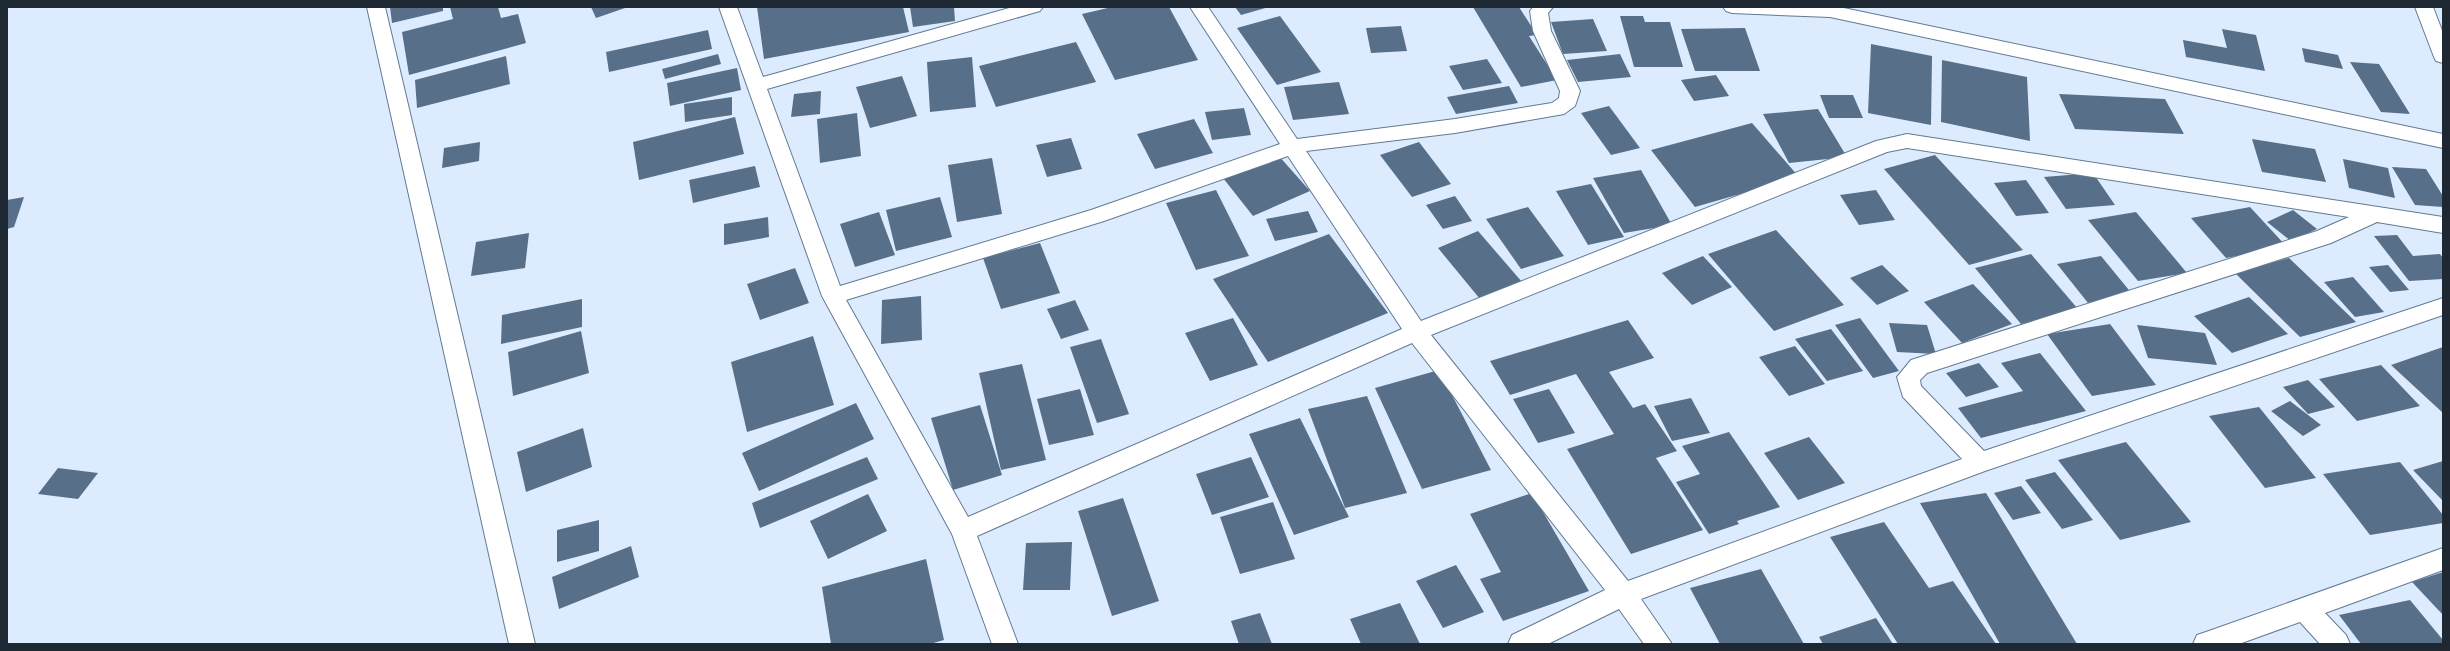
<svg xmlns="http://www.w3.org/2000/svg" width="2450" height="651" font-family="Jost,sans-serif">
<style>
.building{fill:#586f89}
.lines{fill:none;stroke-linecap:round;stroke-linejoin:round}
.minor-casing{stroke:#627a93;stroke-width:2}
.tertiary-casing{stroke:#627a93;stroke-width:2}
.minor{fill:#fff;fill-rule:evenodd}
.tertiary{fill:#fff;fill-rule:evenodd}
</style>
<rect width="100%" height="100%" fill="#dcecfe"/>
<path class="building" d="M 390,7 L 443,7 L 443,11 L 392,23 Z
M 450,7 L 498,7 L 501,18 L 518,14 L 526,43 L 409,75 L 402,32 L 453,19 Z
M 591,7 L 628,7 L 596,18 Z
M 757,7 L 903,7 L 909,32 L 764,59 Z
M 910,7 L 954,7 L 955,21 L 913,27 Z
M 1112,7 L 1169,7 L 1198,60 L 1115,80 L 1082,14 Z
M 1235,7 L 1269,7 L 1241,15 Z
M 1473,7 L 1519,7 L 1537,35 L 1529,36 L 1557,80 L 1521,87 Z
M 1280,16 L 1321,72 L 1277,85 L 1237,28 Z
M 1620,16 L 1643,16 L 1645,22 L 1670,22 L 1683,67 L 1634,67 Z
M 1593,19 L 1607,51 L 1563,54 L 1551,22 Z
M 1401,26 L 1407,51 L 1371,53 L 1366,28 Z
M 1745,28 L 1760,71 L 1695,71 L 1681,29 Z
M 2222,29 L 2256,35 L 2265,71 L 2186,57 L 2183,40 L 2227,48 Z
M 708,30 L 712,49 L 609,72 L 606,52 Z
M 1076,42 L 1096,82 L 996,107 L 979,66 Z
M 1871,44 L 1932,56 L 1931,125 L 1868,113 Z
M 2302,48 L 2338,55 L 2343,69 L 2305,62 Z
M 718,54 L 721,64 L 665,79 L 662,69 Z
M 1620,54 L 1631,77 L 1578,82 L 1567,60 Z
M 506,56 L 510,84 L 417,108 L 415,80 Z
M 972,57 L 976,107 L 930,112 L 927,62 Z
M 1487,59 L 1502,83 L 1463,90 L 1449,66 Z
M 1942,60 L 2027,77 L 2030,141 L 1941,122 Z
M 2350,62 L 2379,64 L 2410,114 L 2381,112 Z
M 737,68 L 741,90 L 670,106 L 667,83 Z
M 1716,75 L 1729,96 L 1694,101 L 1681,80 Z
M 902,76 L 917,116 L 870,128 L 856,87 Z
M 1339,82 L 1349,114 L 1293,120 L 1284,87 Z
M 1509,86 L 1518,103 L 1456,114 L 1447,97 Z
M 821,91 L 820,114 L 791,117 L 794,94 Z
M 2059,94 L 2165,99 L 2184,134 L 2075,129 Z
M 1820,95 L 1853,95 L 1863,118 L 1829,118 Z
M 732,97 L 732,115 L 685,122 L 684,104 Z
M 1609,106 L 1640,148 L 1611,155 L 1581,113 Z
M 1244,108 L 1251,135 L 1212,140 L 1205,112 Z
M 1818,109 L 1847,157 L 1789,163 L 1763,114 Z
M 857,113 L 861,156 L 820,163 L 817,119 Z
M 735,117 L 744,154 L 639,180 L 633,142 Z
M 1194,119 L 1213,153 L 1155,169 L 1137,134 Z
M 1752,123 L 1799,177 L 1695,207 L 1651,150 Z
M 1071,138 L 1082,169 L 1047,177 L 1036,145 Z
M 2252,139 L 2315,149 L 2326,182 L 2262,172 Z
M 480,142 L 479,161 L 442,168 L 444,148 Z
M 1419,142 L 1451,184 L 1412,197 L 1380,155 Z
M 1278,155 L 1310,191 L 1253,216 L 1223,178 Z
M 1935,155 L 2023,250 L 1969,265 L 1884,169 Z
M 992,158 L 1002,214 L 957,222 L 948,165 Z
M 2343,159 L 2388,168 L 2395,198 L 2349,188 Z
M 755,166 L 760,187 L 693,203 L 689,180 Z
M 2392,167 L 2426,169 L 2443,196 L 2443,207 L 2415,205 Z
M 1641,170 L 1672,225 L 1624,233 L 1593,178 Z
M 2093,173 L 2115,205 L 2066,209 L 2044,177 Z
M 2026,180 L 2049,213 L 2016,216 L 1994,183 Z
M 1591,184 L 1624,237 L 1588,245 L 1556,191 Z
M 1216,190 L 1249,256 L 1196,270 L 1166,203 Z
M 1876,190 L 1895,220 L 1859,225 L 1840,195 Z
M 1455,196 L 1472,221 L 1443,229 L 1426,205 Z
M 24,197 L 14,227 L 7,229 L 7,200 Z
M 940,197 L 952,237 L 896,251 L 886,210 Z
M 1528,207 L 1564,256 L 1521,269 L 1486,219 Z
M 2250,207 L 2287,247 L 2226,258 L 2191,218 Z
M 2293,210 L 2317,229 L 2291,241 L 2267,222 Z
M 1308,211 L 1318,232 L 1275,241 L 1266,219 Z
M 879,212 L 895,255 L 855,267 L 840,224 Z
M 2136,212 L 2187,273 L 2138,281 L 2088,220 Z
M 768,217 L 769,237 L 724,245 L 724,224 Z
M 1776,230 L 1844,305 L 1774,331 L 1708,254 Z
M 1478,231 L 1522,282 L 1480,299 L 1438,248 Z
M 529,233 L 525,268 L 471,276 L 476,242 Z
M 1329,234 L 1388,313 L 1268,362 L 1213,279 Z
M 2397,235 L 2413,256 L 2440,254 L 2443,258 L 2443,279 L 2409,281 L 2374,236 Z
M 1040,243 L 1060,293 L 1001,309 L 983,258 Z
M 2031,254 L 2078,309 L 2021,324 L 1975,268 Z
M 1703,256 L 1732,287 L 1692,305 L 1662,273 Z
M 2101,256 L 2133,295 L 2088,303 L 2057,264 Z
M 2289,258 L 2356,322 L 2300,337 L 2235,273 Z
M 1882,265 L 1909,291 L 1877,305 L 1850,278 Z
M 2388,265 L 2409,290 L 2390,292 L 2369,267 Z
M 795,268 L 809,303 L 760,320 L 747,284 Z
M 2353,277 L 2384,312 L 2355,317 L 2324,282 Z
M 1973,284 L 2012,324 L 1962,343 L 1924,302 Z
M 921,296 L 922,340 L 881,344 L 882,300 Z
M 2249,297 L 2288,334 L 2232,353 L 2194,316 Z
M 582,299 L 582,327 L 501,344 L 502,315 Z
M 1075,300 L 1089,330 L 1061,339 L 1047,309 Z
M 1233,318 L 1258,365 L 1210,381 L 1185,333 Z
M 1860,318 L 1899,371 L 1873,378 L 1835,325 Z
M 1628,320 L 1654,358 L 1609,372 L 1633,408 L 1645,404 L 1677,451 L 1656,458 L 1703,530 L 1631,554 L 1567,449 L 1614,434 L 1576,374 L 1510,395 L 1490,361 Z
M 1889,323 L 1927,325 L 1936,354 L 1897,352 Z
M 2110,324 L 2156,385 L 2092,396 L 2047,334 Z
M 2137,325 L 2205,333 L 2217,365 L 2148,358 Z
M 1831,329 L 1863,371 L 1827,381 L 1795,339 Z
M 581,331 L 589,373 L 513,396 L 508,352 Z
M 813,336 L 834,405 L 747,432 L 731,362 Z
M 1101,339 L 1129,414 L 1097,423 L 1070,347 Z
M 1795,346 L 1825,384 L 1789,396 L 1759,357 Z
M 2443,347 L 2443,413 L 2391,365 Z
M 2040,353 L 2086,411 L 1981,438 L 1958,408 L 2023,391 L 2001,363 Z
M 1979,363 L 1999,387 L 1966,397 L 1946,373 Z
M 1022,364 L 1046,460 L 1001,470 L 979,373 Z
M 2381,365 L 2420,406 L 2357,421 L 2319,379 Z
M 1439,370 L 1491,470 L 1422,489 L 1375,388 Z
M 2308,380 L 2335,407 L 2308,414 L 2283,387 Z
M 1080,389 L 1094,435 L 1049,445 L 1037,399 Z
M 1549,389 L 1575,433 L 1538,443 L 1513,399 Z
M 1367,396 L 1407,493 L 1345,508 L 1308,409 Z
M 1691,398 L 1710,433 L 1672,441 L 1654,406 Z
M 2290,401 L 2321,425 L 2303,436 L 2271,411 Z
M 856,403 L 874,439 L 759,491 L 742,453 Z
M 980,405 L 1002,475 L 953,490 L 931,418 Z
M 2259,407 L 2316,478 L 2265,488 L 2209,416 Z
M 1300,418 L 1349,517 L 1294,535 L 1249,434 Z
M 583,428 L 592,467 L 526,492 L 517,452 Z
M 1729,432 L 1780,507 L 1737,521 L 1739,524 L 1709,534 L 1676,482 L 1700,474 L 1682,446 Z
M 1809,437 L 1845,483 L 1798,500 L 1764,453 Z
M 2126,442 L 2191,522 L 2120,540 L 2058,460 Z
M 867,457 L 878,479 L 760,528 L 752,503 Z
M 1251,457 L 1269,497 L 1212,515 L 1196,474 Z
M 2443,461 L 2443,501 L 2413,470 Z
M 2400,462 L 2443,515 L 2443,523 L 2370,535 L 2323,474 Z
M 58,468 L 98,473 L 78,499 L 38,494 Z
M 2055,472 L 2093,520 L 2062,529 L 2025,480 Z
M 2021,486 L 2041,513 L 2013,520 L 1994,493 Z
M 1532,493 L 1589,591 L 1503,621 L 1480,579 L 1501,572 L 1470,514 Z
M 1986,493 L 2077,644 L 2000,644 L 1920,503 Z
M 868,494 L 887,531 L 828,559 L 810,521 Z
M 1123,498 L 1159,601 L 1112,616 L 1078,511 Z
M 1273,502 L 1295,559 L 1240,574 L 1220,517 Z
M 599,520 L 599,551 L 557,562 L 557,530 Z
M 1884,522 L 1929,588 L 1953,581 L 1996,644 L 1898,644 L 1830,537 Z
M 1072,542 L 1070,590 L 1023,590 L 1026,543 Z
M 631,546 L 639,577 L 559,609 L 552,577 Z
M 926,559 L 944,640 L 930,644 L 831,644 L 822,587 Z
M 1456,565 L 1484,612 L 1443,628 L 1416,581 Z
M 1761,569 L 1804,644 L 1720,644 L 1690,588 Z
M 2443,572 L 2443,615 L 2412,582 Z
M 2410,600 L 2443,640 L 2443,644 L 2361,644 L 2339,615 Z
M 1400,603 L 1420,644 L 1361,644 L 1350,619 Z
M 1260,613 L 1272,644 L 1239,644 L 1231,621 Z
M 1876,618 L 1893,644 L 1823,644 L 1819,637 Z"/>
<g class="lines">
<g class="minor-casing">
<path id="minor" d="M 367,7 L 385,7 L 535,644 L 509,644 Z
M 719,7 L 737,7 L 763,77 L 1013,7 L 1043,7 L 1040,11 L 767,89 L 840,286 L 1091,210 L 1280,144 L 1190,7 L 1208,7 L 1297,139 L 1455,119 L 1552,103 L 1559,98 L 1560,91 L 1533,31 L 1530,11 L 1533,7 L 1553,7 L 1548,13 L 1551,31 L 1580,91 L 1575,106 L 1564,114 L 1455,133 L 1306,151 L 1421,321 L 1876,141 L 1907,134 L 2443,217 L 2443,233 L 2377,222 L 2331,243 L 1927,373 L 1920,380 L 1921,386 L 1984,451 L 2443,298 L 2443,315 L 1985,471 L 1641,599 L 1672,644 L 1644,644 L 1619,609 L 1548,644 L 1508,644 L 1512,635 L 1605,590 L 1412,343 L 977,536 L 1018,644 L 992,644 L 952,534 L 822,296 ZM 1907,148 L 2349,217 L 2317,231 L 1911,360 L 1897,377 L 1903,397 L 1962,459 L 1628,581 L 1431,335 L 1887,152 ZM 1288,156 L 1402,329 L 968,517 L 846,300 L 1104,221 Z
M 1723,7 L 1836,7 L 1839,11 L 1836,15 L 1830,17 L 1732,13 L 1726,11 Z
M 2415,7 L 2433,7 L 2443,33 L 2443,63 L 2436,61 L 2434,57 Z
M 2443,548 L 2443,570 L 2325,613 L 2346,635 L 2350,644 L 2320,644 L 2300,622 L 2239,644 L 2193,644 L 2197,635 L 2206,632 Z"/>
</g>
<g class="tertiary-casing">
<path id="tertiary" d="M 1818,7 L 1839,7 L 2443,134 L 2443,148 L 1830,17 L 1824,15 Z"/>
</g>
<use href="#minor" class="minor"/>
<use href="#tertiary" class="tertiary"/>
</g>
<rect width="2450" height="651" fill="none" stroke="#1e2833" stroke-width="16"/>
</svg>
